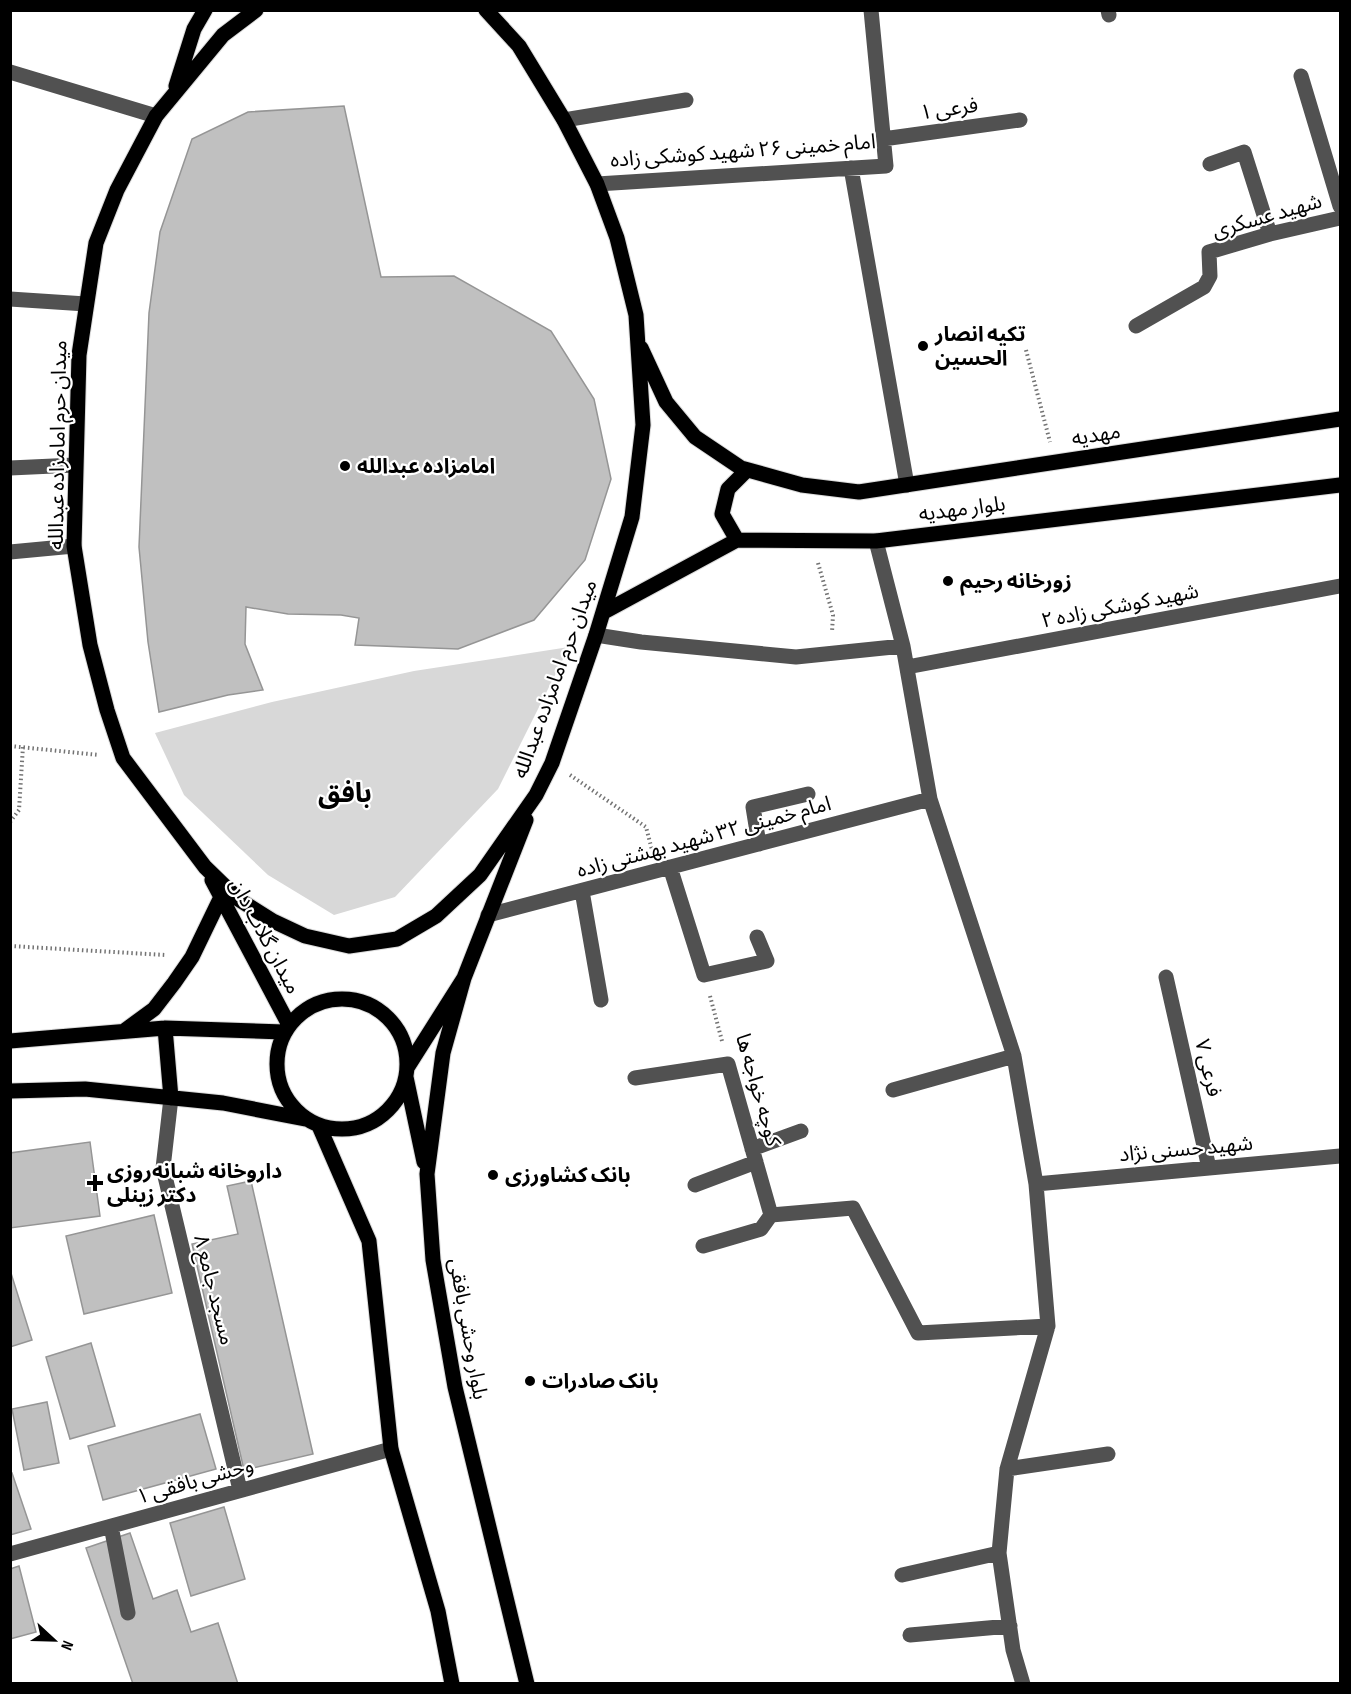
<svg xmlns="http://www.w3.org/2000/svg" width="1351" height="1694" font-family="'Sofia Sans Condensed','Noto Sans Arabic',sans-serif">
<style>
.green{fill:#d8d8d8}
.building{fill:#c0c0c0;stroke:#959595;stroke-width:1.5}
.lines{fill:none;stroke-linecap:round;stroke-linejoin:round}
.major-casing{stroke:#dbdbdb;stroke-width:17}
.path{stroke:#737373;stroke-width:4;stroke-dasharray:1.5 3;stroke-linecap:butt}
.minor{stroke:#515151;stroke-width:15}
.major{stroke:#000;stroke-width:15}
.poi-dot{fill:#000;stroke:#fff;stroke-width:2}
.labels{text-anchor:middle;dominant-baseline:central;stroke-width:4.5;stroke-linejoin:round;paint-order:stroke}
.street-label{font-size:21px;fill:#000;stroke:#fff}
.poi-label{font-size:21px;font-weight:bold;fill:#000;stroke:#fff;text-anchor:start}
.district-label{font-size:27px;font-weight:bold;fill:#000;stroke:#fff}
</style>
<rect width="100%" height="100%" fill="#fff"/>
<path class="green" d="M 569,647 L 498,789 L 395,897 L 334,915 L 268,875 L 184,795 L 155,733 L 272,702 L 414,671 Z"/>
<path class="building" d="M 344,106 L 381,277 L 454,276 L 551,331 L 594,399 L 611,479 L 585,560 L 534,620 L 458,649 L 355,645 L 359,618 L 341,615 L 288,614 L 246,607 L 245,644 L 263,690 L 228,695 L 159,712 L 148,642 L 139,547 L 149,313 L 160,232 L 192,139 L 248,112 Z
M 90,1142 L 100,1216 L 10,1228 L 10,1153 Z
M 251,1181 L 313,1454 L 244,1470 L 192,1244 L 238,1234 L 227,1186 Z
M 154,1215 L 172,1293 L 84,1314 L 66,1236 Z
M 10,1270 L 32,1340 L 10,1347 Z
M 91,1343 L 115,1426 L 70,1439 L 46,1357 Z
M 47,1402 L 59,1463 L 24,1470 L 12,1409 Z
M 200,1414 L 216,1469 L 103,1500 L 88,1446 Z
M 12,1473 L 31,1529 L 10,1535 L 10,1474 Z
M 224,1507 L 245,1579 L 191,1596 L 170,1523 Z
M 130,1533 L 153,1599 L 177,1590 L 191,1632 L 218,1623 L 238,1684 L 133,1684 L 86,1548 Z
M 19,1566 L 36,1632 L 10,1639 L 10,1569 Z"/>
<g class="lines">
<g class="major-casing">
<path id="major" d="M 256,10 L 223,35 L 156,116 L 117,190 L 96,243 L 79,355 L 74,546 L 90,645 L 107,710 L 123,758 L 205,867 L 238,899 L 273,921 L 305,936 L 349,946 L 397,939 L 436,916 L 480,875 L 536,795 L 552,763 L 596,635 L 632,517 L 643,425 L 636,315 L 617,238 L 597,184 L 564,120 L 519,46 L 486,10
M 176,86 L 194,29 L 205,10
M 641,348 L 666,402 L 695,437 L 741,468 L 802,485 L 859,492 L 1340,419
M 737,540 L 722,514 L 728,489 L 747,470
M 604,612 L 737,540 L 876,541 L 1340,485
M 212,880 L 289,1025
M 464,978 L 443,1053 L 427,1174 L 433,1260 L 455,1387 L 527,1684
M277 1064a65 65 0 1 1 130 0a65 65 0 1 1-130 0Z
M 165,1028 L 171,1098
M 124,1031 L 154,1009 L 174,983 L 192,957 L 221,897
M 10,1041 L 165,1028 L 284,1032
M 407,1068 L 464,978 L 526,820
M 406,1077 L 424,1162
M 10,1091 L 85,1089 L 223,1103 L 305,1119
M 319,1126 L 369,1241 L 391,1449 L 438,1611 L 452,1684"/>
</g>
<path class="path" d="M 1026,350 L 1050,442
M 818,563 L 833,615 L 832,632
M 10,746 L 99,755
M 570,775 L 646,827 L 652,850
M 10,822 L 19,810 L 23,746
M 10,946 L 165,955
M 710,996 L 722,1041"/>
<path class="minor" d="M 1108,10 L 1109,15
M 10,72 L 156,116
M 1301,76 L 1340,206
M 564,120 L 686,100
M 883,139 L 1020,120
M 1210,164 L 1244,152 L 1270,234
M 851,168 L 907,485
M 597,184 L 886,166 L 871,10
M 10,299 L 86,304
M 1136,326 L 1204,287 L 1210,276 L 1209,252 L 1270,234 L 1340,218
M 10,468 L 75,465
M 876,541 L 903,646 L 930,799 L 1014,1056 L 1036,1184 L 1048,1326 L 1007,1469 L 999,1553 L 1013,1650 L 1023,1684
M 10,552 L 74,546
M 596,635 L 641,642 L 796,657 L 903,646
M 907,667 L 1340,586
M 759,844 L 753,807 L 808,794
M 670,867 L 704,975 L 767,961 L 757,937
M 582,891 L 601,1000
M 488,915 L 930,799
M 1166,977 L 1209,1168
M 635,1078 L 728,1064 L 771,1215
M 893,1090 L 1014,1056
M 171,1098 L 163,1168 L 240,1490
M 752,1149 L 801,1131
M 1036,1184 L 1340,1156
M 695,1185 L 756,1162
M 771,1215 L 853,1208 L 918,1333 L 1048,1326
M 703,1246 L 761,1229 L 771,1215
M 1007,1469 L 1108,1454
M 111,1526 L 128,1613
M 10,1554 L 391,1449
M 902,1575 L 999,1553
M 910,1635 L 1010,1626"/>
<use href="#major" class="major"/>
</g>
<g class="poi-dot">
<circle cx="923" cy="346" r="6"/>
<circle cx="345" cy="466" r="6"/>
<circle cx="948" cy="581" r="6"/>
<circle cx="493" cy="1175" r="6"/>
<path d="M92 1174h6v6h6v6h-6v6h-6v-6h-6v-6h6z"/>
<circle cx="530" cy="1381" r="6"/>
</g>
<g class="labels">
<g class="street-label">
<text transform="translate(949 109) rotate(-8)">فرعی ۱</text>
<text transform="translate(743 151) rotate(-4)">امام خمینی ۲۶ شهید کوشکی زاده</text>
<text transform="translate(1267 216) rotate(-16)">شهید عسکری</text>
<text transform="translate(1096 435) rotate(-9)">مهدیه</text>
<text transform="translate(58 445) rotate(-89)">میدان حرم امامزاده عبدالله</text>
<text transform="translate(962 509) rotate(-7)">بلوار مهدیه</text>
<text transform="translate(1120 606) rotate(-11)">شهید کوشکی زاده ۲</text>
<text transform="translate(555 679) rotate(-70)">میدان حرم امامزاده عبدالله</text>
<text transform="translate(704 837) rotate(-15)">امام خمینی ۳۲ شهید بهشتی زاده</text>
<text transform="translate(265 936) rotate(62)">میدان گلاب دان</text>
<text transform="translate(1208 1068) rotate(77)">فرعی ۷</text>
<text transform="translate(758 1090) rotate(74)">کوچه خواجه ها</text>
<text transform="translate(1186 1149) rotate(-5)">شهید حسنی نژاد</text>
<text transform="translate(214 1290) rotate(76)">مسجد جامع ۸</text>
<text transform="translate(468 1329) rotate(80)">بلوار وحشی بافقی</text>
<text transform="translate(195 1481) rotate(-16)">وحشی بافقی ۱</text>
</g>
<g class="poi-label">
<text x="935" y="334">تکیه انصار<tspan x="935" dy="24">الحسین</tspan></text>
<text x="357" y="466">امامزاده عبدالله</text>
<text x="960" y="581">زورخانه رحیم</text>
<text x="107" y="1171">داروخانه شبانه‌روزی<tspan x="107" dy="24">دکتر زینلی</tspan></text>
<text x="505" y="1175">بانک کشاورزی</text>
<text x="542" y="1381">بانک صادرات</text>
</g>
<g class="district-label">
<text x="345" y="794">بافق</text>
</g>
</g>
<rect width="1351" height="1694" fill="none" stroke="#000000" stroke-width="24"/>
<g transform="translate(54 1640) rotate(112)" stroke="#ffffff" stroke-width="4.5" paint-order="stroke">
<path d="M0-4.5L10 22L0 15L-10 22Z" fill="#000000"/>
<text y="-9" font-size="16" font-weight="bold" text-anchor="middle" fill="#000000">N</text>
</g>
</svg>
